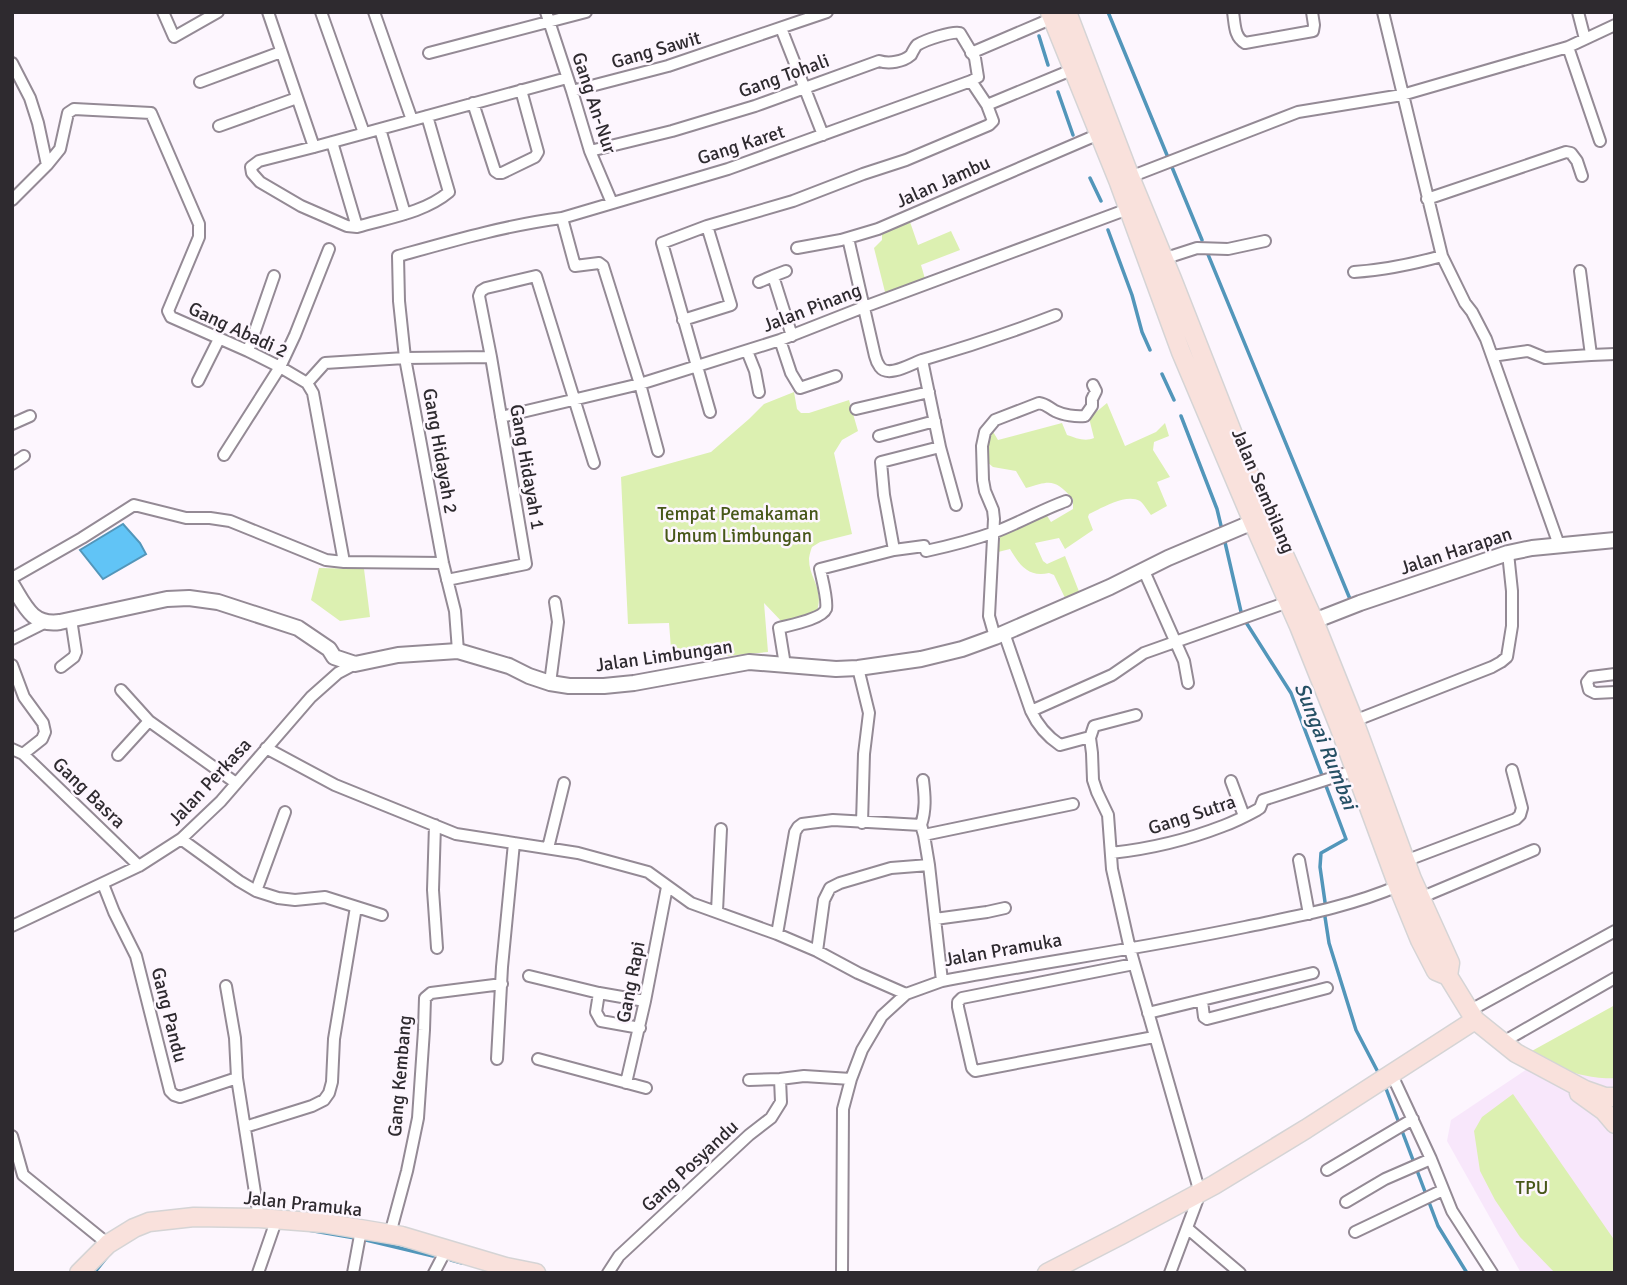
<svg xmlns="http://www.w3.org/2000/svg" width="1627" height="1285" font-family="Signika,sans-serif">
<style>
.built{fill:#f8e7fb}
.green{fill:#dcf0b1}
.water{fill:#61c4f6;stroke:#5296ba;stroke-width:2}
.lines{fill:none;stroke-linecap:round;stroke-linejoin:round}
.stream{stroke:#5296ba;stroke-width:3.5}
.minor-casing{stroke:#948a95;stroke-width:14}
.tertiary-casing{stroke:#948a95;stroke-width:18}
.primary-casing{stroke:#d5d4d5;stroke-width:21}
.minor{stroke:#fff;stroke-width:10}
.tertiary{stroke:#fff;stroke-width:14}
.primary{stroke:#f9e1dc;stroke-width:18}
.labels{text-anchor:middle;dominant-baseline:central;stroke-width:5;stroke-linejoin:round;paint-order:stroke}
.street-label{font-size:19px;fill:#2e2a2f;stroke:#fdf6fe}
.park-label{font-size:19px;fill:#475719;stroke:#fdf6fe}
.water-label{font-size:21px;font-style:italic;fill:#254f64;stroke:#fdf6fe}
</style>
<rect width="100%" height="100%" fill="#fdf6fe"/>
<path class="built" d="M 1615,1010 L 1615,1273 L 1521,1273 L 1447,1141 L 1451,1120 Z"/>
<path class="green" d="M 909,219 L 918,245 L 951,231 L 960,250 L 921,265 L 926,282 L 886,296 L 874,248 L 882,240 L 882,230 Z
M 794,392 L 797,409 L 801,413 L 809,413 L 849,400 L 858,431 L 842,440 L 834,453 L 852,534 L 820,542 L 812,547 C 811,549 809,557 809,559 C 809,579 824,587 817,611 L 806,618 L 784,624 L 764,603 L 768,652 L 672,661 L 669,623 L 628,624 L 621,477 L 711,452 L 749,419 L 764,404 Z
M 1107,403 L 1125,446 L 1156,432 L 1165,423 L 1169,436 L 1154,442 L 1153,450 L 1170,477 L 1157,482 L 1167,506 L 1151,515 C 1147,510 1144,504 1140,501 C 1126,493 1102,508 1089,514 L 1088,517 L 1093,530 L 1065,549 L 1059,538 L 1035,543 L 1043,561 L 1047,564 L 1065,556 L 1080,594 L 1066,600 L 1054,575 L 1049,573 C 1028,578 1019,564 1010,549 L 998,552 L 1000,540 L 999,533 L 1044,511 L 1051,522 L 1073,509 L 1073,499 C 1055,479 1051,480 1026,488 L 1016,471 L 993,467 L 987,462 L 988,434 L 992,430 L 998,440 L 1062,423 L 1067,435 C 1076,438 1085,442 1094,438 L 1089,418 Z
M 319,568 L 364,569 L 370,617 L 340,621 L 311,600 Z
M 1615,1005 L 1615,1078 C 1600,1080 1568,1073 1555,1066 C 1546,1062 1538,1057 1530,1052 Z
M 1513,1094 L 1615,1241 L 1615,1273 L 1555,1273 L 1520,1237 L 1495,1200 L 1480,1171 L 1474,1131 L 1482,1117 Z"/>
<path class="water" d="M 123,524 L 140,543 L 146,554 L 103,579 L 80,550 Z"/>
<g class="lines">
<path class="stream" d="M 1108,12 L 1202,240
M 1039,36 L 1048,65
M 1058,92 L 1073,135
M 1090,178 L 1101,201
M 1108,230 L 1132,295 L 1142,332 L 1150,350
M 1207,252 L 1350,599
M 1162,374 L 1174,400
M 1181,416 L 1217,509 L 1222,530
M 1224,538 L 1242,616 L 1291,693 L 1346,839 L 1321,853 L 1320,867 L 1325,902 L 1325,917 L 1329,943 L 1356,1030 L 1380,1076
M 1385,1086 L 1438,1226 L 1467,1273
M 308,1230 L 355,1238
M 366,1240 L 433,1256
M 451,1260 L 462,1263
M 94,1273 L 107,1257"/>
<g class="minor-casing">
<path id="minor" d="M 163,12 L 174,37 L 218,12
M 268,12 L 314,147
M 321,12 L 364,133
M 374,12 L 412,120
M 546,12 L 572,91 L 590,151 L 612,203
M 1233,12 C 1235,24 1234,37 1245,43 L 1313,31 L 1314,25 L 1312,12
M 1383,12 L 1442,256 L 1465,303 L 1472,312 L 1486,339 L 1559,545
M 1578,12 L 1585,39
M 781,28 L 823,135
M 1568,47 L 1600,141
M 429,53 L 586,12
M 971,53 L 1053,18
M 12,63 L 30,98 L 38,123 L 47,165
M 200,82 L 281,52
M 572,91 L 668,66 L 827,12
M 473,103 L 495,171 L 498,173 L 502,173 L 535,157 L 538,152 L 521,90
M 219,126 L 297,98
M 380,129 L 405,214
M 332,142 L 357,227 L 347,226 L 301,206 L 260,182 L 252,173 L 251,167 L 259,161 L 314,147 L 567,78
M 590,151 L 672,131 L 755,106 L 879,61 C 889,64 903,62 911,55 C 912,53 916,46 917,45 C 925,40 952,31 960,33 L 975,58 L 978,77 L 971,81
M 1130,177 L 1298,112 L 1402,95 L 1568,47 L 1615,25
M 1427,199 L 1566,152 L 1571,153 L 1577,161 L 1582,176
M 12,200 L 47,165 L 60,149 L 68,113 L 74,109 L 151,113 L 199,224 L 199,237 L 168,311 L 171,317 L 248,351 L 280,367 L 307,383 L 313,393 L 344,562
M 562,218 L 575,266 L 599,263 L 603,266 L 640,384 L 658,451
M 357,227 C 387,218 424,213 449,192 L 427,116
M 797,248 L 841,240 L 878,229 L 1099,134
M 1163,259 L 1197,248 L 1228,249 L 1265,241
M 786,271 L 773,276 L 792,336
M 1580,271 L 1591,355 L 1615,354
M 1354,272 C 1385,270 1413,264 1442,256
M 759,282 L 773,276
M 683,320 L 731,305 L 707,226
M 780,340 L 791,373 L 800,388 L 836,376
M 248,351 L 274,276
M 747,351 L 755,371 L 759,392
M 1492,356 L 1528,351 L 1545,358 L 1591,355
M 922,360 C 967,347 1012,332 1056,315
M 198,381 L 219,339
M 307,383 L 325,363 L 405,358 L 491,357
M 856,409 L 929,392
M 710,412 L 662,243 L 707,226 L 793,201 L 863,174 L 906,160 L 989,125 L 993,121 L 987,105
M 501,417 L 640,384 L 780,340 L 864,307 L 1128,209
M 12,424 L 30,416
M 879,436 L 935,421
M 940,447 L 956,505
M 224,455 L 280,367 L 295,335 L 329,249
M 12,464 L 24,456
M 894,550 L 924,546 L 926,551 C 949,546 973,540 995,532 C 1019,523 1041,510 1066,501
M 1144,571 L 1184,661 L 1188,683
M 12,578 L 82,538 L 134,505 L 186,518 L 210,518 L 230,521 L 326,560 L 344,562 L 443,563
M 447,580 L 526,564 L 491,357 L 479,296 L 481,291 L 486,288 L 536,276 L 594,463
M 1004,633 L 1031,711 C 1037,724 1048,737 1060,745 L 1086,738 L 1090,738 L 1092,753 L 1093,780 L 1097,792 L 1108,815 L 1112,869 L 1130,949 L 1200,1193 L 1170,1273
M 995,637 L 989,616 L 994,519 L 993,510 L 985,491 L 983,480 L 982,446 L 985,432 L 995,420 L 1039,403 C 1046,404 1048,407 1055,411 C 1063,415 1076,417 1085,416 L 1092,406 L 1092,399 L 1096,391 L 1093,385
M 12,639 L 46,622
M 458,651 L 455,611 L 443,563 L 405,358 L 399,301 L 398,256 C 452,241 507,225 562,218 L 728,169 L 971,81 L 987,105 L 1074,69
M 12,665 L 24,697 L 43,723 L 45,732 L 42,739 L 23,754
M 785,665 L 779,628 C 790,625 822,619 826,609 C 828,600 822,579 820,569 L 894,550 L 884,495 L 881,462 L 940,447 L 922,360 C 911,364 888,378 880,367 C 877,363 876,360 875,356 L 848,238
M 61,667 L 74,657 L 76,652 L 71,619
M 858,668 L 869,713 L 864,754 L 862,823
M 1615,674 L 1591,677 L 1587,682 L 1589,690 L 1595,693 L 1615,692
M 550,683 L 558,622 L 555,602
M 121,690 L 149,721 L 236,783
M 1031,711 L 1112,675 L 1144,653 L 1288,602
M 1354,721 L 1492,667 L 1501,662 L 1507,657 L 1512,626 L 1512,591 L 1508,553
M 1090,738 L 1094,726 L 1136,715
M 266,748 L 335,785 L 456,834 L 578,853 L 648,872 L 691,903 L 777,934 L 817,951 L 858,973 L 906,994
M 12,749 L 23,754 L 139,866
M 118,755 L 149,721
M 1231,781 L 1244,816
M 435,825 L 433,890 L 437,948
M 921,825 C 926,810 925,796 923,780
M 181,839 L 239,881 L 256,891 L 278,898 L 295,900 L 325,897 L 382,915
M 548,848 L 564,783
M 1111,853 C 1149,849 1187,840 1223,826 C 1234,822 1246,816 1257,810 L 1260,808 L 1263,800 L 1356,770
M 1299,860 L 1309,914
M 1405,861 L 1516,819 L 1520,815 L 1522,808 L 1512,770
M 103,884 L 114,912 L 136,956 L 170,1091 L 174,1095 L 180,1097 L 237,1078
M 256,891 L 285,812
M 1420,898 L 1534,850
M 717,911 L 721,829
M 935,919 L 987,912 L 1005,908
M 12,926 L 139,866 L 181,839 L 221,801 L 311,697 L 338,673 L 355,664
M 777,934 L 795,832 L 798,827 L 802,824 L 833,820 L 921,825 L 924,835
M 817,951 L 824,900 L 830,888 L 840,883 L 891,868 L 929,865
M 1134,964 L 962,998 L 958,1002 L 958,1007 L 972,1068 L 975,1071 L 1154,1037
M 529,976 L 599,993 L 645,1001
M 942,981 L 929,865 L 924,835 L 1073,804
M 226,986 L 235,1038 L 237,1078 L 259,1218
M 599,993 L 596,1012 L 601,1021 L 640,1028
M 1202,1001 L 1204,1017 L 1207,1019 L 1327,988
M 1469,1011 L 1615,931
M 1148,1013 L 1313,973
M 1503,1042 L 1615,978
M 497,1059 L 502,967 L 514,843
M 538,1059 L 646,1088
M 1391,1073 L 1431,1159 L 1452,1211 L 1492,1273
M 749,1080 L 780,1079 L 804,1076 L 851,1079
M 626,1083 L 645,1001 L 667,887
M 245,1127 L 312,1106 L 324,1100 L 329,1093 L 332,1082 L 334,1039 L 356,907
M 12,1136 L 23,1175 L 108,1244
M 1327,1170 L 1413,1119
M 1346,1202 L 1385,1179 L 1431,1159
M 1187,1228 L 1240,1273
M 1355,1232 L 1443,1190
M 390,1234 L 407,1171 L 418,1118 L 424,1030 L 425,998 L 431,993 L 502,984
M 258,1273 L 276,1221
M 353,1273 L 361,1230
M 434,1273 L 446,1250
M 608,1273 L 619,1256 L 749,1135 L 771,1118 L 781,1102 L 780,1079
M 842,1273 L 843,1109 L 851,1079 L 862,1050 L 882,1016 L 906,994 L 942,981 C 1043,962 1144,948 1245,927 C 1297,916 1349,907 1398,886"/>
</g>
<g class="tertiary-casing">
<path id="tertiary" d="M 12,585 C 25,606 32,626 60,622 L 167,599 L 189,598 L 218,602 L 298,628 L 329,649 L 334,657 L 355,664 L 398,655 L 458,651 L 509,666 L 529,676 L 550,683 L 569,686 L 604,686 L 634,683 L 749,662 L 836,669 L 858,668 L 921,659 L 962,649 L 995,637 L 1110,587 L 1168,558 L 1253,522
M 1314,621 L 1360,603 L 1508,553 L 1532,548 L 1615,540"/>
</g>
<g class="primary-casing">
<path id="primary" d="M 1050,12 L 1118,180 L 1181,352 L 1253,522 L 1299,626 L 1339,726 L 1398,886 L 1420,940 L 1436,971 L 1448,976 L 1475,1020 L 1516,1053 L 1585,1090 L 1605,1097 L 1615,1097
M 1067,12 L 1130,177 L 1172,279 L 1238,447 L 1267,517 L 1314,621 L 1354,721 L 1412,879 L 1450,963 L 1448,976
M 1579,1093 L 1604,1111 L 1615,1124
M 79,1273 L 108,1244 L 134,1228 L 149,1222 L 194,1217 L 259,1218 L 324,1223 L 402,1236 L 506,1267 L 536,1273
M 1047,1273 L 1121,1235 L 1214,1185 L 1306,1129 L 1475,1020"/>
</g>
<use href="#minor" class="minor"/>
<use href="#tertiary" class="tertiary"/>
<use href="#primary" class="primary"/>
</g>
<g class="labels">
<g class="street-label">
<text transform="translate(656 50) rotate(-16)">Gang Sawit</text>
<text transform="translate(784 76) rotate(-20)">Gang Tohali</text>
<text transform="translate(594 103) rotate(72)">Gang An-Nur</text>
<text transform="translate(741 145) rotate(-18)">Gang Karet</text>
<text transform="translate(943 182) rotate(-24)">Jalan Jambu</text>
<text transform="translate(812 308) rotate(-21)">Jalan Pinang</text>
<text transform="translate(238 330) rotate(25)">Gang Abadi 2</text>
<text transform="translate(440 451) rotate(80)">Gang Hidayah 2</text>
<text transform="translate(527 467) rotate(80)">Gang Hidayah 1</text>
<text transform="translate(1263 491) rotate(67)">Jalan Sembilang</text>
<text transform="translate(1456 551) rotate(-18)">Jalan Harapan</text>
<text transform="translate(664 656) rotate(-8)">Jalan Limbungan</text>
<text transform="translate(210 782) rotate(-47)">Jalan Perkasa</text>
<text transform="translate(89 793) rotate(44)">Gang Basra</text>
<text transform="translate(1192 815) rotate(-18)">Gang Sutra</text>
<text transform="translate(1003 950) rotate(-10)">Jalan Pramuka</text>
<text transform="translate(631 982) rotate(-79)">Gang Rapi</text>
<text transform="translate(169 1015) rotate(76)">Gang Pandu</text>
<text transform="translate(400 1076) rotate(-85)">Gang Kembang</text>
<text transform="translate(690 1166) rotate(-43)">Gang Posyandu</text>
<text transform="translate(303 1204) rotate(6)">Jalan Pramuka</text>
</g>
<g class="park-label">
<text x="738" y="514">Tempat Pemakaman<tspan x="738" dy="22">Umum Limbungan</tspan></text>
<text x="1532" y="1188">TPU</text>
</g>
<g class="water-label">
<text transform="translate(1326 746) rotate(68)">Sungai Rumbai</text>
</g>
</g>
<rect width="1627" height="1285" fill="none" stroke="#2e2a2f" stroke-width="28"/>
</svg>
